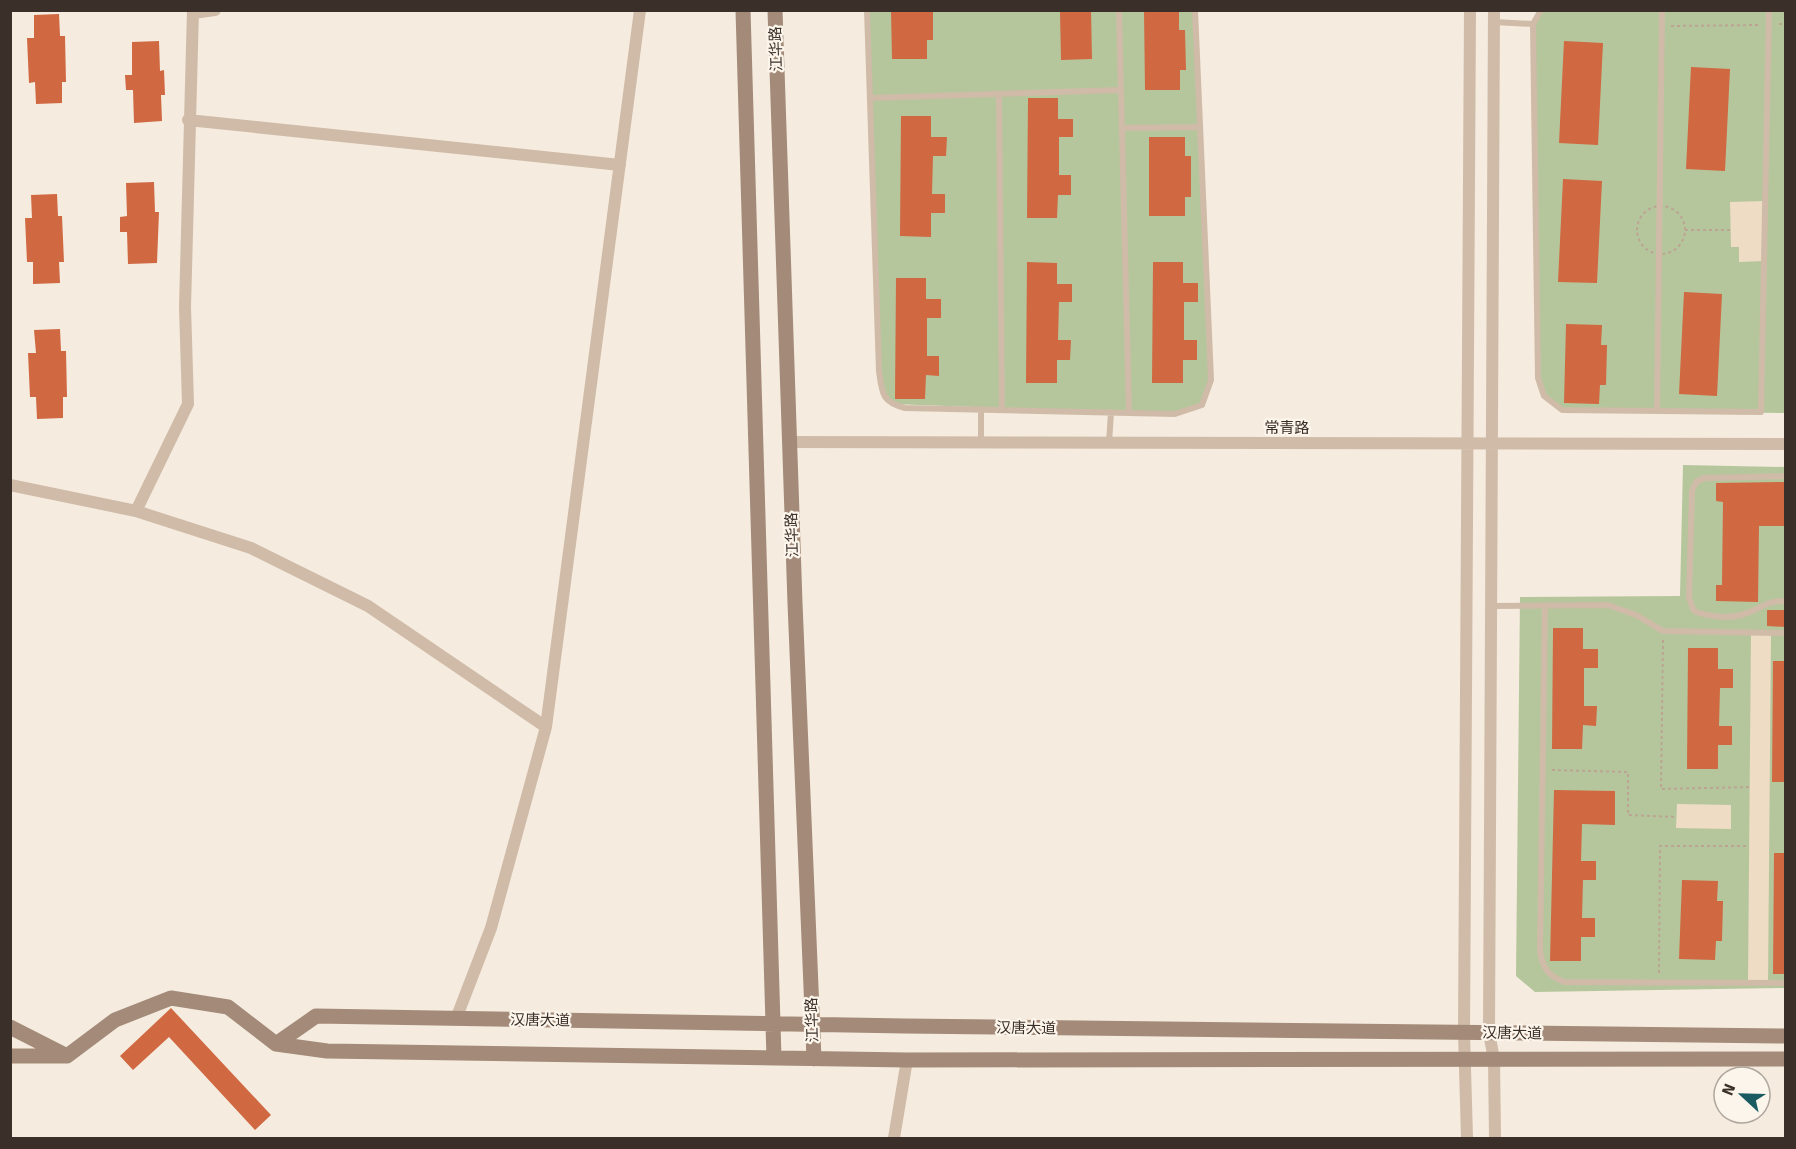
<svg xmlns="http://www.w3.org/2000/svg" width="1796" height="1149" font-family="Signika,'Noto Sans SC',sans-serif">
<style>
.green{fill:#b6c69c}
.plaza{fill:#eeddc4}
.building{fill:#d06841}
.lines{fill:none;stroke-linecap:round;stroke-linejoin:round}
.path{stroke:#bba592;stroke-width:2;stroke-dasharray:3 3;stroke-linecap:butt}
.service{stroke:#cfbba8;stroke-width:6}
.minor{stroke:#cfbba8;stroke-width:12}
.secondary{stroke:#a38a79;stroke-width:15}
.labels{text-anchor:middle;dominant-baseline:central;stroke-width:4.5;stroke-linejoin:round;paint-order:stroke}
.street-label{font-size:15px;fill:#3b2f29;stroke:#fcf5eb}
</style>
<rect width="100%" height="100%" fill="#f5ebde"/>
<path class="green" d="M 867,11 L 1195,11 L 1211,380 L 1202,405 L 1175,414 L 891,404 L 882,392 Z
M 1541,11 L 1785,11 L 1785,413 L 1562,410 L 1544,396 L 1538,378 L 1533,24 Z
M 1683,465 L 1785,467 L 1785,988 L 1535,992 L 1516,976 L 1520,597 L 1680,596 Z"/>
<path class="plaza" d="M 1765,201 L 1764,261 L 1739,262 L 1739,247 L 1731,247 L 1730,202 Z
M 1751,633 L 1771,633 L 1768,983 L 1748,983 Z
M 1677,804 L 1731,805 L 1731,829 L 1676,828 Z"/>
<path class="building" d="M 891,10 L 933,10 L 933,40 L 927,40 L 927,59 L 892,59 Z
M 1091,10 L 1092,59 L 1061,60 L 1060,11 Z
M 1179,10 L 1179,30 L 1185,30 L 1186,70 L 1180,70 L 1180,90 L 1145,90 L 1144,11 Z
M 59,14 L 60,36 L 65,36 L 66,82 L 62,82 L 62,103 L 36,104 L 35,82 L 29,83 L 27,38 L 34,38 L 34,15 Z
M 159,41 L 160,71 L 164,70 L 165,95 L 161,95 L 162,121 L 134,123 L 133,90 L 126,90 L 125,75 L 132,75 L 132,42 Z
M 1564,41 L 1603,43 L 1598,145 L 1559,143 Z
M 1691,67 L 1730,69 L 1725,171 L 1686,169 Z
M 1028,98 L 1058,98 L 1058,119 L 1073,119 L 1073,137 L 1059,137 L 1059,175 L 1071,175 L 1071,195 L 1058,195 L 1057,218 L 1027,218 Z
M 901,116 L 931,116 L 931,137 L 947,137 L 946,156 L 933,156 L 932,194 L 945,194 L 945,213 L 931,213 L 931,237 L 900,236 Z
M 1149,137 L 1185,137 L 1185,156 L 1191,156 L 1191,197 L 1185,197 L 1185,216 L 1149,216 Z
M 1563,179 L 1602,181 L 1597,283 L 1558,282 Z
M 154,182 L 155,212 L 159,212 L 157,263 L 128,264 L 127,232 L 120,232 L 120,217 L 127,216 L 126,183 Z
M 57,194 L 58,216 L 62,216 L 64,262 L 59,262 L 60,283 L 33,284 L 33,262 L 27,262 L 25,218 L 32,218 L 31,195 Z
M 1027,262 L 1057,263 L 1057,284 L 1072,284 L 1072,302 L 1059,302 L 1058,340 L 1071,340 L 1070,360 L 1057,360 L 1057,383 L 1026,383 Z
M 1153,262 L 1183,262 L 1183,283 L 1198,283 L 1198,302 L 1184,302 L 1184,340 L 1197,340 L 1197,360 L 1183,360 L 1183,383 L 1152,383 Z
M 896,278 L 926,278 L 926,299 L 941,299 L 941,318 L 927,318 L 927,356 L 939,356 L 939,376 L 926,375 L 925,399 L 895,399 Z
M 1684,292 L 1722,294 L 1717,396 L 1679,394 Z
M 1566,324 L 1602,325 L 1601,345 L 1607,345 L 1606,385 L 1600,385 L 1599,404 L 1564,403 Z
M 60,329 L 61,351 L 66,351 L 67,397 L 63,397 L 63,418 L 37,419 L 36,397 L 30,397 L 28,353 L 36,353 L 34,330 Z
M 1785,482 L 1785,526 L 1759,526 L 1758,602 L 1716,601 L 1716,585 L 1722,585 L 1723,502 L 1716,501 L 1716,483 Z
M 1767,610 L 1785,610 L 1785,627 L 1767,626 Z
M 1553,628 L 1583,628 L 1583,649 L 1598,649 L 1598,668 L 1584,668 L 1584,706 L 1597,706 L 1596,726 L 1583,725 L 1582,749 L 1552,749 Z
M 1688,648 L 1718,648 L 1718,669 L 1733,669 L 1733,688 L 1720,688 L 1719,726 L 1732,726 L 1732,745 L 1718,745 L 1718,769 L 1687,769 Z
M 1773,661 L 1785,661 L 1785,782 L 1772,782 Z
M 1554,790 L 1615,791 L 1615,825 L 1582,824 L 1581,861 L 1596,861 L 1596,880 L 1583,880 L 1582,918 L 1595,918 L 1595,937 L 1581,937 L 1581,961 L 1550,961 Z
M 1774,853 L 1785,853 L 1785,974 L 1773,974 Z
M 1682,880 L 1718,881 L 1717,901 L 1723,901 L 1722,941 L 1716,941 L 1715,960 L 1679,959 Z
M 171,1008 L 271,1115 L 255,1130 L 169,1037 L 133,1070 L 120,1056 Z"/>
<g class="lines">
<path class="path" d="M 1779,24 L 1786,24
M 1671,26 L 1758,25
M1637 230a24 24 0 1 1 48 0a24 24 0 1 1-48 0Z
M 1685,230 L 1730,230
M 1663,640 L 1661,789 L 1750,787
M 1552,770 L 1628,772 L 1628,815 L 1677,817
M 1659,973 L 1660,846 L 1749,846"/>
<path class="service" d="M 867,10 L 879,371 C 882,394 882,402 905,408 L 1175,414 L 1202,405 L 1211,380 L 1195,10
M 1119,10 L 1129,412
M 1541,10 L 1533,24 L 1538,378 L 1544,396 L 1562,410 L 1761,412 L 1769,10
M 1494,22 L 1533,24
M 999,95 L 1002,410
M 870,98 L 1121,90
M 1122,128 L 1200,127
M 1657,411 L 1662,10
M 981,442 L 981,409
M 1109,443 L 1111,412
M 1786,476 L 1704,478 L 1696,482 L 1692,491 L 1689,598 L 1694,611 C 1706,616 1727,619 1741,615 C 1757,611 1767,600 1786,601
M 1492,606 L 1608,605 L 1636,615 L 1663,631 L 1786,633
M 1545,606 L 1540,952 C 1543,969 1549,976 1564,982 L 1786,983"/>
<path class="minor" d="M 193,10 L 185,307 L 188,404 L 136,511 L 251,548 L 368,606 L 546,727
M 1494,10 L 1489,1033 L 1494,1059 L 1495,1138
M 193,13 L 215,10
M 188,120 L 620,165
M 789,442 L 1786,444
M 10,485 L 136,511
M 456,1019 L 491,928 L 546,727 L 640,10
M 894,1138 L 907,1060
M 1467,1138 L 1464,1033 L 1470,10"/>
<path class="secondary" d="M 743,10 L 774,1058
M 775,10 L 795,603 L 814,1059
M 10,1027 L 65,1055
M 276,1044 L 316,1016 L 905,1026 L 1786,1036
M 10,1056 L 67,1056 L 115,1020 L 171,998 L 228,1007 L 276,1044 L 327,1051 L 907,1060 L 1786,1059"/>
</g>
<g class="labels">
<g class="street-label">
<text transform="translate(776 49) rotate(-92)">江华路</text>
<text x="1287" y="428">常青路</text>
<text transform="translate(792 535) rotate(-92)">江华路</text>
<text transform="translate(540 1020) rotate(1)">汉唐大道</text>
<text transform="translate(812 1020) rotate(-92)">江华路</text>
<text transform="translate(1026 1028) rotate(1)">汉唐大道</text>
<text transform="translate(1512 1033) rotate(1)">汉唐大道</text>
</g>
</g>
<rect width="1796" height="1149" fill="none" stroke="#3b2f29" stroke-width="24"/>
<g transform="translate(1742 1095) rotate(292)"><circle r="28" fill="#fcf5eb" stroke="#afa69d" stroke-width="1.5"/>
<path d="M0-4.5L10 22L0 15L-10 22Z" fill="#1a5a61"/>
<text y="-9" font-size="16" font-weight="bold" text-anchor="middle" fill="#3b2f29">N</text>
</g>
</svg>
